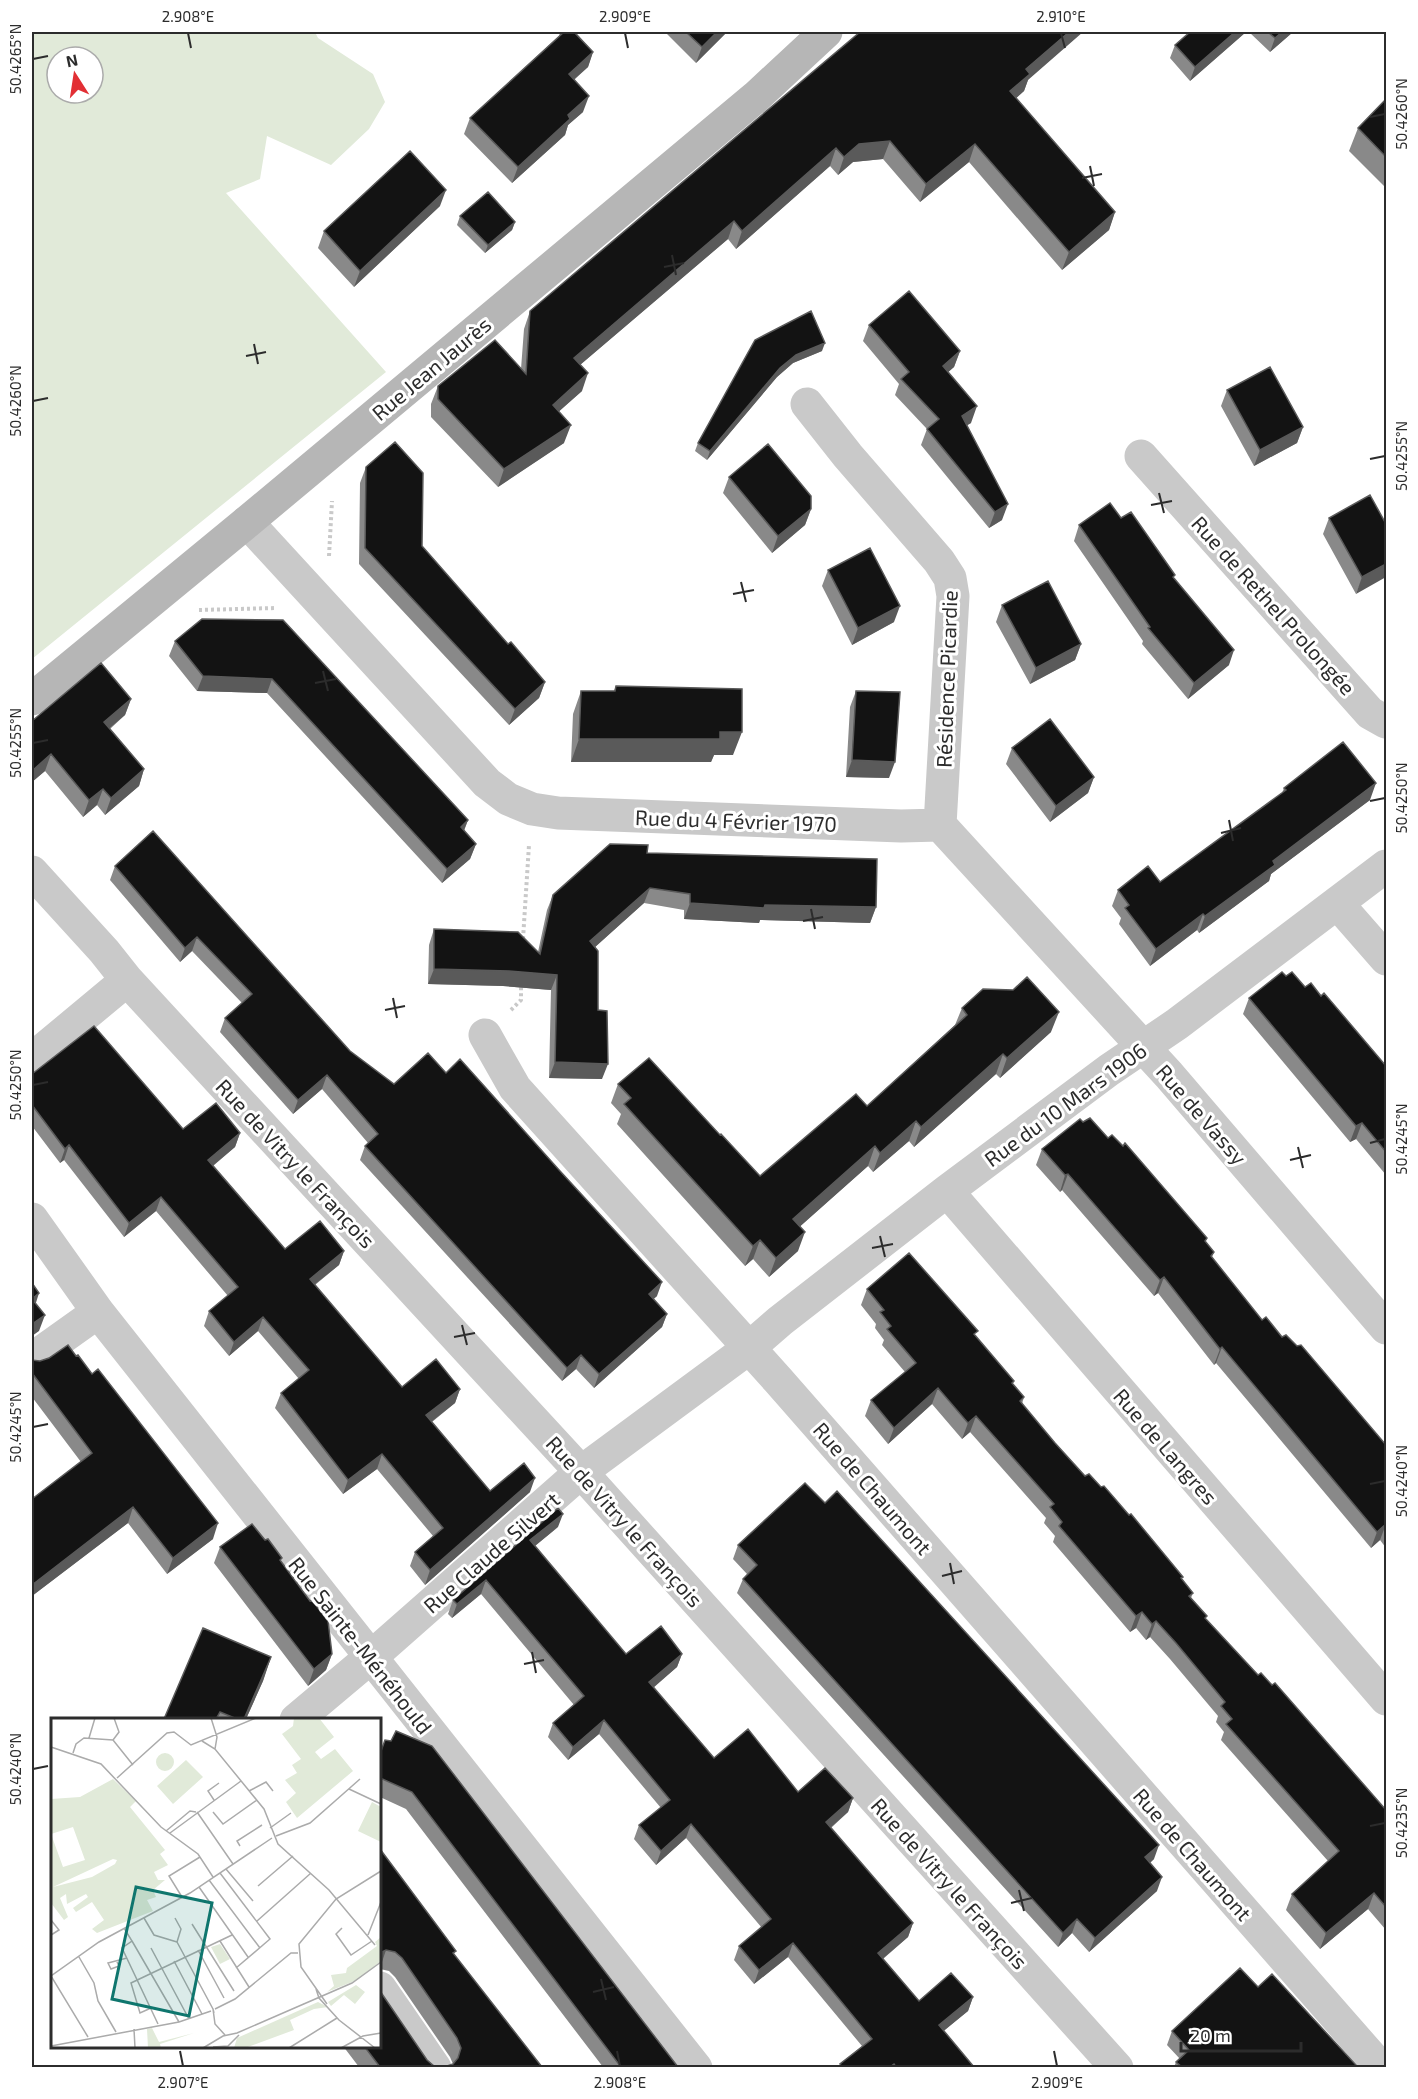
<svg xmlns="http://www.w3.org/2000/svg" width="1418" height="2099" font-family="'Exo 2',sans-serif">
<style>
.green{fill:#e1ead9;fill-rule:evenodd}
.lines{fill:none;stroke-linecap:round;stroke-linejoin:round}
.path{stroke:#c9c9c9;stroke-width:4;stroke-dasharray:3 3;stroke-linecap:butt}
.street{stroke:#c9c9c9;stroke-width:33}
.secondary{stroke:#b6b6b6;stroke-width:33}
.wall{fill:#898989}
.shaded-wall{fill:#5a5a5a}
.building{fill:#131313;stroke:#5a5a5a;stroke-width:1.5}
.ticks{fill:none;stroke:#2c2c2c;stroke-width:2}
.labels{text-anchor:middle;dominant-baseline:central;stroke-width:6;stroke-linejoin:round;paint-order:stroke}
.street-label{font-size:21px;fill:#2c2c2c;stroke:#fff}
.inset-road{fill:none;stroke:#ababab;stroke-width:1.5}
.view{fill:#0f766e;fill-opacity:0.15;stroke:#0f766e;stroke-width:3}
.inset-edge{fill:none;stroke:#2c2c2c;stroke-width:3}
.neatline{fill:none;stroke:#2c2c2c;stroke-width:2}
.ticks-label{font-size:15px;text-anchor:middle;fill:#2c2c2c}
</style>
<rect width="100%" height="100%" fill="#fff"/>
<path class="green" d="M 32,32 L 315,32 L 318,38 L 373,74 L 385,102 L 369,129 L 331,165 L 267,136 L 260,179 L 226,193 L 386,372 L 32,659 ZM 57,57 L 93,57 L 93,93 L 57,93 Z"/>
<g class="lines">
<path class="path" d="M 329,556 L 332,501
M 199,610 L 276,608
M 523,939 L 529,845
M 511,1010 L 521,1000 L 521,983"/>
<path class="street" d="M 807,404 L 848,456 L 939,561 L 950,578 L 953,596 L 940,825
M 1141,456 L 1370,713 L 1386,722
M 247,522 L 487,783 L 508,799 L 532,809 L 558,813 L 901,826 L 940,825
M 940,825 L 1169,1075 L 1386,1328
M 32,872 L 104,951 L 127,980 L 32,1059
M 1337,903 L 1386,959
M 127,980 L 581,1472 L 1117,2068
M 485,1035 L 515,1088 L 778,1380 L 1381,2068
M 947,1191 L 1386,1699
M 32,1219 L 98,1312 L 696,2068
M 32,1359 L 98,1312
M 296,1720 L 371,1657 L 581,1472 L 749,1348 L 780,1321 L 947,1191 L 1109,1070 L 1177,1024 L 1386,866
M 380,1988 L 435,2068"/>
<path class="secondary" d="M 32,699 L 247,522 L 756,97 L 826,32"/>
</g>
<path class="wall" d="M 557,32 L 580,32 L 577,34 L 593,52 L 588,67 L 574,80 L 583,112 L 568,125 L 565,135 L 512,183 L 464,134 L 470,118 L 560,35 Z
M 665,32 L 727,32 L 696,63 Z
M 860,32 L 1028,80 L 1024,91 L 1016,98 L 1115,212 L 1109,230 L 1062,270 L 969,162 L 920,202 L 883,159 L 853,162 L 838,175 L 830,166 L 736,249 L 728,239 L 580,365 L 582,391 L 559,411 L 564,443 L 498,487 L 431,417 L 431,404 L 438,386 L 521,369 L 524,329 L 530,311 Z
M 1246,32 L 1190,81 L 1170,58 L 1175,45 Z
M 1249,32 L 1293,32 L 1270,52 Z
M 1386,99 L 1386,188 L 1349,151 L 1358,128 Z
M 440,206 L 354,287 L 318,248 L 324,231 Z
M 460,216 L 515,222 L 512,230 L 485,253 L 457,225 Z
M 869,325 L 960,351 L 954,367 L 948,372 L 971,423 L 967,425 L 1002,520 L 989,528 L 921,445 L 927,429 L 895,395 L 899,384 L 863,341 Z
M 755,340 L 822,351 L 793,363 L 777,377 L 707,460 L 695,451 L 698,443 Z
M 1227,390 L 1303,427 L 1297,443 L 1254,466 L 1221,406 Z
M 366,467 L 422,546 L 508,644 L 545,682 L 539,698 L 509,725 L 359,564 L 360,483 Z
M 729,477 L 811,509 L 805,525 L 772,553 L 723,493 Z
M 1121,518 L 1174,578 L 1229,665 L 1188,699 L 1142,644 L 1143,641 L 1074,541 L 1079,525 Z
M 1329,518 L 1386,524 L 1356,594 L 1323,534 Z
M 828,570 L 894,622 L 852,645 L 822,586 Z
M 1002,605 L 1081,644 L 1075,660 L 1030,684 L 996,622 Z
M 202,619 L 468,820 L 464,831 L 476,844 L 470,859 L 442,883 L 267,693 L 197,691 L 169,656 L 175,641 Z
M 616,686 L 733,755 L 714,755 L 711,762 L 571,762 L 573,714 L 581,691 L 614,691 Z
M 856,691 L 889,778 L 846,777 L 850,707 Z
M 131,699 L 125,715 L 110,729 L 144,769 L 139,786 L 105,815 L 97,805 L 83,817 L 45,771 L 32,782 L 32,721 Z
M 1012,748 L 1094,777 L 1088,793 L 1050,822 L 1006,764 Z
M 1284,788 L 1370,800 L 1271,874 L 1269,881 L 1199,933 L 1197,930 L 1150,966 L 1119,924 L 1121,918 L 1112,906 L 1118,890 L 1160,882 L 1282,793 Z
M 647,853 L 876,907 L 870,923 L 760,920 L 759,923 L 684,919 L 684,910 L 644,903 L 595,947 L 602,1079 L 549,1078 L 551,990 L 503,986 L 428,984 L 429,945 L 434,929 L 538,952 L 547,910 L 553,895 Z
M 115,866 L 350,1051 L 657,1296 L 653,1299 L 667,1314 L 662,1327 L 594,1388 L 576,1369 L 562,1381 L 360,1160 L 365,1146 L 368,1143 L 322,1089 L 293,1114 L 220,1032 L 225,1018 L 242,1003 L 192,951 L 180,962 L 110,880 Z
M 1286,976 L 1321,996 L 1386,1066 L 1386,1175 L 1356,1139 L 1350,1142 L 1243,1014 L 1249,998 Z
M 962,1008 L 1051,1032 L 1000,1078 L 996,1074 L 914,1147 L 909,1141 L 873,1172 L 868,1166 L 800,1226 L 798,1251 L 769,1277 L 753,1259 L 745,1266 L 617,1124 L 621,1114 L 611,1103 L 618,1084 L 720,1135 L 760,1176 L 867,1106 L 955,1025 Z
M 32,1074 L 183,1129 L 240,1133 L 235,1147 L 213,1166 L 285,1249 L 344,1251 L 339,1265 L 315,1285 L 402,1387 L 460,1389 L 455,1403 L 432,1422 L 490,1491 L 530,1492 L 425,1585 L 410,1566 L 415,1552 L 433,1536 L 377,1469 L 343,1494 L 275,1408 L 281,1393 L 299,1379 L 258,1331 L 229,1356 L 204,1326 L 209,1311 L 228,1296 L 156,1211 L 124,1237 L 64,1160 L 60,1163 L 32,1126 Z
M 1083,1122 L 1108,1138 L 1206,1242 L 1214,1252 L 1212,1257 L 1262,1320 L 1282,1337 L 1386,1445 L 1386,1548 L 1380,1540 L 1371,1548 L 1216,1363 L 1214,1365 L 1158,1293 L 1154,1296 L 1062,1190 L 1060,1192 L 1036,1165 L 1042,1149 Z
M 867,1289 L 976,1337 L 1014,1381 L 1013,1384 L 1024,1397 L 1022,1404 L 1055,1443 L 1085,1476 L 1183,1577 L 1182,1579 L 1193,1593 L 1191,1598 L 1206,1619 L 1258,1675 L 1386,1810 L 1386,1930 L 1368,1909 L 1320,1949 L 1286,1910 L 1292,1894 L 1328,1861 L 1221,1740 L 1224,1732 L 1216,1722 L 1218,1716 L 1170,1659 L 1150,1637 L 1146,1640 L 1136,1628 L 1130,1632 L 1053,1542 L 1055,1536 L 1044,1523 L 1046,1518 L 970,1432 L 962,1439 L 932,1404 L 888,1444 L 865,1416 L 871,1400 L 905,1372 L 882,1345 L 884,1340 L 875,1328 L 876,1324 L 861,1305 Z
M 32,1360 L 213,1539 L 167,1574 L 128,1523 L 32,1596 L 32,1499 L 81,1462 L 32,1397 Z
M 558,1527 L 535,1546 L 626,1654 L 682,1654 L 677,1667 L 653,1687 L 714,1758 L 798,1792 L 853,1798 L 848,1812 L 831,1828 L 913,1923 L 908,1937 L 883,1959 L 919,2001 L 973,1997 L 968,2011 L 943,2031 L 974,2067 L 839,2067 L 840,2064 L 862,2046 L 788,1957 L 754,1984 L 734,1960 L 739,1946 L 762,1928 L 686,1838 L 656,1865 L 634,1839 L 639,1825 L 661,1808 L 599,1734 L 568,1760 L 548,1737 L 553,1723 L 574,1705 L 481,1594 L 452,1618 L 448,1614 L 453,1600 Z
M 265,1540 L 282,1558 L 280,1561 L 332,1654 L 326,1670 L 308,1686 L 214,1563 L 220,1547 Z
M 738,1545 L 1154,1859 L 1150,1863 L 1157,1891 L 1089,1952 L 1072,1933 L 1058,1947 L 737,1593 L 743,1579 L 747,1574 L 733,1559 Z
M 271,1657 L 263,1681 L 246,1719 L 164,1719 Z
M 380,1754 L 678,2067 L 603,2067 L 406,1809 L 380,1797 Z
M 380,1849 L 456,1951 L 454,1954 L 542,2067 L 453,2064 L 450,2057 L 395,1977 L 389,1971 L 380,1969 Z
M 1258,1987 L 1355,2067 L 1174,2067 L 1176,2062 L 1180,2059 L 1167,2045 L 1172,2031 Z
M 343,2046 L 380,2046 L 427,2060 L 434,2066 L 443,2067 L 359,2067 Z"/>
<path class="shaded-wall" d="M 717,32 L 727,32 L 696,63 L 702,47 Z
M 1069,32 L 1083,32 L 1028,80 L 1024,91 L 1004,109 L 1010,91 L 1026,69 Z
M 1235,32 L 1246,32 L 1190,81 L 1195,67 Z
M 1282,32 L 1293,32 L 1270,52 L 1275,38 Z
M 593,52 L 588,67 L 563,89 L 569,74 Z
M 589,96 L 583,112 L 568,125 L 565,135 L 512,183 L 518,167 L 568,115 Z
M 890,141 L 883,159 L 853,162 L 838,175 L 844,157 L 859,144 Z
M 975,144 L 969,162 L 920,202 L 926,184 Z
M 836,148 L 830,166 L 736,249 L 742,231 Z
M 446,190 L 440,206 L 354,287 L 360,271 Z
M 1115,212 L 1109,230 L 1062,270 L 1069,252 Z
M 734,221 L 728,239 L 567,376 L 574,358 Z
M 515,222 L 512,230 L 485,253 L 488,245 Z
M 825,343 L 822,351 L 793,363 L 777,377 L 707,460 L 710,451 L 780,368 L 796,355 Z
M 960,351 L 954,367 L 937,382 L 943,366 Z
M 588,373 L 582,391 L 546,423 L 553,405 Z
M 977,406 L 971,423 L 956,432 L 962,416 Z
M 571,425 L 564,443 L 498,487 L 504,469 Z
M 1303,427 L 1297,443 L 1254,466 L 1260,450 Z
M 1008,504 L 1002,520 L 989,528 L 995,512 Z
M 811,509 L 805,525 L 772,553 L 778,536 Z
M 1386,564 L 1386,577 L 1356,594 L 1362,577 Z
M 900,606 L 894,622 L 852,645 L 858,628 Z
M 1081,644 L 1075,660 L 1030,684 L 1036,668 Z
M 1234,650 L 1229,665 L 1188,699 L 1194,683 Z
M 203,676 L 272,679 L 267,693 L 197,691 Z
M 545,682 L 539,698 L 509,725 L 515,709 Z
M 131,699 L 125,715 L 98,738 L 104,722 Z
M 720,732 L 742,732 L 733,755 L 714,755 L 711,762 L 571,762 L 579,739 Z
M 51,754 L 45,771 L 32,782 L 32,771 Z
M 852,760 L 895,762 L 889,778 L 846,777 Z
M 144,769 L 139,786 L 105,815 L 111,798 Z
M 1094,777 L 1088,793 L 1050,822 L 1056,806 Z
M 1376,783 L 1370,800 L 1271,874 L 1269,881 L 1199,933 L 1205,916 L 1273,861 Z
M 103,789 L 97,805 L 83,817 L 89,800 Z
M 468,820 L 462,835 L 461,827 Z
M 476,844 L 470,859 L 442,883 L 447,869 Z
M 650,888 L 644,903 L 584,957 L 590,941 Z
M 690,903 L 876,907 L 870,923 L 760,920 L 759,923 L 684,919 Z
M 1203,914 L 1197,930 L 1150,966 L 1156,949 Z
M 197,937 L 192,951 L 180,962 L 185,948 Z
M 434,969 L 509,971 L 557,975 L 551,990 L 503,986 L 428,984 Z
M 1059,1012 L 1051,1032 L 1000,1078 L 1007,1058 Z
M 1003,1054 L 996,1074 L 914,1147 L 921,1127 Z
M 555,1062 L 608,1064 L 602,1079 L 549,1078 Z
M 327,1075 L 322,1089 L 293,1114 L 298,1100 Z
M 916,1121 L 909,1141 L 873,1172 L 880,1153 Z
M 1362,1123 L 1356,1139 L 1350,1142 L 1356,1126 Z
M 240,1133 L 235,1147 L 203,1174 L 208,1160 Z
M 69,1145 L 64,1160 L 60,1163 L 65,1149 Z
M 875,1146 L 868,1166 L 786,1239 L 793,1219 Z
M 1068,1174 L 1062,1190 L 1060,1192 L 1065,1175 Z
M 161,1197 L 156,1211 L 124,1237 L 129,1223 Z
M 805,1232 L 798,1251 L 769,1277 L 776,1258 Z
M 760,1240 L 753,1259 L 745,1266 L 753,1246 Z
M 344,1251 L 339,1265 L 304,1293 L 310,1279 Z
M 1164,1277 L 1158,1293 L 1154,1296 L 1160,1280 Z
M 662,1282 L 657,1296 L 644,1308 L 649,1294 Z
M 39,1293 L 34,1309 L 32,1299 Z
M 667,1314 L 662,1327 L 594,1388 L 599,1374 Z
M 45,1315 L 39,1331 L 32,1336 L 32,1324 Z
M 263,1317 L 258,1331 L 229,1356 L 234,1342 Z
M 1222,1347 L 1216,1363 L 1214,1365 L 1220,1349 Z
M 581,1355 L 576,1369 L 562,1381 L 567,1368 Z
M 938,1388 L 932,1404 L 888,1444 L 894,1428 Z
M 460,1389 L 455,1403 L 421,1430 L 426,1415 Z
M 976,1416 L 970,1432 L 962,1439 L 968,1423 Z
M 382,1454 L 377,1469 L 343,1494 L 348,1480 Z
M 535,1478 L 530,1492 L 425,1585 L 430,1570 Z
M 133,1507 L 128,1523 L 32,1596 L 32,1585 Z
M 563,1514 L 558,1527 L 525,1554 L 530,1540 Z
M 218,1523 L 213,1539 L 167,1574 L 173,1558 Z
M 1386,1524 L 1380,1540 L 1371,1548 L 1377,1532 Z
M 486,1580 L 481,1594 L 452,1618 L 457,1604 Z
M 1142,1612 L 1136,1628 L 1130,1632 L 1136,1616 Z
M 1156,1621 L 1150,1637 L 1146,1640 L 1152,1624 Z
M 332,1654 L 326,1670 L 308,1686 L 314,1669 Z
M 682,1654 L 677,1667 L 644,1696 L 649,1682 Z
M 271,1657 L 263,1681 L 246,1719 L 244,1719 Z
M 604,1720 L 599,1734 L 568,1760 L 573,1747 Z
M 853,1798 L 848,1812 L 821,1836 L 826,1822 Z
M 691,1824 L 686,1838 L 656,1865 L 661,1851 Z
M 1159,1845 L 1154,1859 L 1140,1872 L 1145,1857 Z
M 1162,1877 L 1157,1891 L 1089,1952 L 1095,1938 Z
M 1374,1893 L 1368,1909 L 1320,1949 L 1326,1933 Z
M 1077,1919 L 1072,1933 L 1058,1947 L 1063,1933 Z
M 913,1923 L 908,1937 L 873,1967 L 878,1953 Z
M 793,1943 L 788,1957 L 754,1984 L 759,1970 Z
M 386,1950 L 380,1968 L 380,1953 Z
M 973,1997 L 968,2011 L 934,2039 L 939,2025 Z"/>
<path class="building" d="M 564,32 L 574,32 L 593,52 L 569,74 L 589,96 L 568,115 L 570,119 L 518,167 L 470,118 Z
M 686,32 L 717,32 L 702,47 Z
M 860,32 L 1069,32 L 1026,69 L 1030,74 L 1010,91 L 1115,212 L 1069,252 L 975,144 L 926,184 L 890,141 L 859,144 L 844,157 L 836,148 L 742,231 L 734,221 L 574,358 L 588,373 L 553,405 L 571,425 L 504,469 L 438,399 L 438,386 L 495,340 L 526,374 L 530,311 Z
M 1190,32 L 1235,32 L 1195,67 L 1175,45 Z
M 1268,32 L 1282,32 L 1275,38 Z
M 1386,99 L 1386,157 L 1358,128 Z
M 410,151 L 446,190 L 360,271 L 324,231 Z
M 488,192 L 515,222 L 488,245 L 460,216 Z
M 909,291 L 960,351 L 943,366 L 977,406 L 962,416 L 1008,504 L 995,512 L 927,429 L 939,419 L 901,379 L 909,372 L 869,325 Z
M 811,311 L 825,343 L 796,355 L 780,368 L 710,451 L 698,443 L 755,340 Z
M 1270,367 L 1303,427 L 1260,450 L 1227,390 Z
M 395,442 L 423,473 L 422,546 L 508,644 L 511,642 L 545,682 L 515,709 L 365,548 L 366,467 Z
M 768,444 L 811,496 L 811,509 L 778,536 L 729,477 Z
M 1370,495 L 1386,524 L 1386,564 L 1362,577 L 1329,518 Z
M 1110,503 L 1121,518 L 1131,512 L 1175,575 L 1173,577 L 1234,650 L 1194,683 L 1148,628 L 1150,627 L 1079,525 Z
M 870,548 L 900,606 L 858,628 L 828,570 Z
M 1048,581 L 1081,644 L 1036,668 L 1002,605 Z
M 202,619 L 283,620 L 468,820 L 461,827 L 476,844 L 447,869 L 272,679 L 203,676 L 175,641 Z
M 101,663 L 131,699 L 104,722 L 144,769 L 111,798 L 103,789 L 89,800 L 51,754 L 32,771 L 32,721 Z
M 616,686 L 742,689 L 742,732 L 720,732 L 720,739 L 579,739 L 581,691 L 615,691 Z
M 856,691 L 900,692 L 895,762 L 852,760 Z
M 1050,719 L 1094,777 L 1056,806 L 1012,748 Z
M 1343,742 L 1376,783 L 1273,861 L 1275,865 L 1205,916 L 1203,914 L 1156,949 L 1125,908 L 1129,905 L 1118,890 L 1148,866 L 1160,882 L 1286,790 L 1284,788 Z
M 153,831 L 350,1051 L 394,1084 L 428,1053 L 446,1073 L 460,1059 L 560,1171 L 662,1282 L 649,1294 L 667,1314 L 599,1374 L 581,1355 L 567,1368 L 365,1146 L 378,1134 L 327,1075 L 298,1100 L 225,1018 L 252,994 L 197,937 L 185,948 L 115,866 Z
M 610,844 L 648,845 L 647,853 L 877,859 L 876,907 L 765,905 L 764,908 L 690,903 L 690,894 L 650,888 L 590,941 L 598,951 L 598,1010 L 607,1011 L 608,1064 L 555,1062 L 557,975 L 509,971 L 434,969 L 434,929 L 518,932 L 540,954 L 553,895 Z
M 1282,972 L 1286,976 L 1292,972 L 1305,987 L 1311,983 L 1321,996 L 1324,993 L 1386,1066 L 1386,1152 L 1362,1123 L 1356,1126 L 1249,998 Z
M 1027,977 L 1059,1012 L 1007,1058 L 1003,1054 L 921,1127 L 916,1121 L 880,1153 L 875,1146 L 793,1219 L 805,1232 L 776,1258 L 760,1240 L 753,1246 L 624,1104 L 631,1098 L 618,1084 L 649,1058 L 720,1135 L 721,1134 L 760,1176 L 856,1094 L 867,1106 L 967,1015 L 962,1008 L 983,989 L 1013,990 Z
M 94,1026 L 183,1129 L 216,1103 L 240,1133 L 208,1160 L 285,1249 L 320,1221 L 344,1251 L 310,1279 L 402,1387 L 436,1359 L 460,1389 L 426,1415 L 490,1491 L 524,1463 L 535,1478 L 430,1570 L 415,1552 L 443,1528 L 382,1454 L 348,1480 L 281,1393 L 309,1370 L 263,1317 L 234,1342 L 209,1311 L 238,1287 L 161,1197 L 129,1223 L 69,1145 L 65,1149 L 32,1105 L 32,1074 Z
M 1090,1118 L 1108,1138 L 1112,1135 L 1123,1146 L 1125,1143 L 1207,1238 L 1205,1241 L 1214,1252 L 1211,1256 L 1262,1320 L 1266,1317 L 1282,1337 L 1286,1335 L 1297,1346 L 1301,1345 L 1386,1445 L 1386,1524 L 1377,1532 L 1222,1347 L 1220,1349 L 1164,1277 L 1160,1280 L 1068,1174 L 1065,1175 L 1042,1149 L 1080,1119 L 1083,1122 Z
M 909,1253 L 978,1331 L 974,1334 L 1014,1381 L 1012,1383 L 1024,1397 L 1020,1401 L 1055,1443 L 1085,1476 L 1089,1474 L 1101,1487 L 1104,1486 L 1129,1515 L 1131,1514 L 1183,1577 L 1181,1578 L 1193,1593 L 1189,1596 L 1207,1616 L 1205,1618 L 1258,1675 L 1261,1673 L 1272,1685 L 1275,1683 L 1386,1810 L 1386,1907 L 1374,1893 L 1326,1933 L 1292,1894 L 1339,1851 L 1226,1724 L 1232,1719 L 1221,1706 L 1225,1702 L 1176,1643 L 1156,1621 L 1152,1624 L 1142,1612 L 1136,1616 L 1059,1526 L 1062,1522 L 1050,1507 L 1054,1504 L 976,1416 L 968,1423 L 938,1388 L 894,1428 L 871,1400 L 916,1363 L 887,1329 L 891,1326 L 880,1312 L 884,1310 L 867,1289 Z
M 32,1283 L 39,1293 L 32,1299 L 45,1315 L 32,1324 Z
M 68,1345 L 76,1356 L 78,1355 L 92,1374 L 98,1369 L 218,1523 L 173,1558 L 133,1507 L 32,1585 L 32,1499 L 92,1453 L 32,1373 L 32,1360 L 40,1361 L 49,1358 Z
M 805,1483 L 825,1503 L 837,1491 L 1159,1845 L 1145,1857 L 1162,1877 L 1095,1938 L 1077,1919 L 1063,1933 L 743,1579 L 757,1565 L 738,1545 Z
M 558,1508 L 563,1514 L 530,1540 L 626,1654 L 661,1626 L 682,1654 L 649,1682 L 714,1758 L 748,1729 L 798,1792 L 825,1768 L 853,1798 L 826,1822 L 913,1923 L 878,1953 L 919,2001 L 951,1973 L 973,1997 L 939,2025 L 974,2067 L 896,2067 L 894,2064 L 890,2067 L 842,2067 L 840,2064 L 872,2039 L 793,1943 L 759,1970 L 739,1946 L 771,1919 L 691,1824 L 661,1851 L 639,1825 L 670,1800 L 604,1720 L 573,1747 L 553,1723 L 584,1696 L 486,1580 L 457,1604 L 453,1600 Z
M 252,1524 L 265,1540 L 268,1539 L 282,1558 L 280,1560 L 310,1601 L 312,1600 L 328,1621 L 332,1654 L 314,1669 L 220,1547 Z
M 203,1628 L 271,1657 L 244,1719 L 237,1719 L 220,1712 L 216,1719 L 164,1719 Z
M 396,1731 L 432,1746 L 678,2067 L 621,2067 L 412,1792 L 380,1778 L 380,1754 L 385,1740 L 391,1741 Z
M 380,1849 L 456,1951 L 453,1953 L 542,2067 L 444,2067 L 453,2064 L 458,2058 L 461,2048 L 457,2038 L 402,1958 L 395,1952 L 386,1950 L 380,1953 Z
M 1240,1968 L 1258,1987 L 1272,1974 L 1356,2065 L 1353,2067 L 1182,2067 L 1176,2062 L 1189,2050 L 1172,2031 Z
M 380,1991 L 427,2060 L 434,2066 L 443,2067 L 380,2067 L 364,2046 L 380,2046 Z"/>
<path class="ticks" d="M 188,33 L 191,48M 625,33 L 628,48M 1061,33 L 1065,48M 33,59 L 48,56M 1370,117 L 1385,114M 1090,166 L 1094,186M 1082,178 L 1102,174M 672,255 L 676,275M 664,267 L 684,263M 254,344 L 258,364M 246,356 L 266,352M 33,401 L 48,398M 1370,459 L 1385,456M 1159,493 L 1164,513M 1151,505 L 1172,501M 741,582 L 746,602M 733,594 L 754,590M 323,671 L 328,691M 315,683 L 336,679M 33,743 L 48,740M 1370,801 L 1385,798M 1229,820 L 1233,841M 1221,833 L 1241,828M 811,909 L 815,929M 803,921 L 823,917M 393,998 L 397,1018M 385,1010 L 405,1006M 33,1085 L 48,1082M 1370,1143 L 1385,1139M 1298,1147 L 1303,1168M 1290,1160 L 1311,1155M 880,1236 L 885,1257M 872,1248 L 893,1244M 462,1325 L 467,1345M 454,1337 L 475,1333M 33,1427 L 48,1424M 1370,1484 L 1385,1481M 950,1563 L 954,1584M 942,1576 L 962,1571M 532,1652 L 536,1673M 524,1664 L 544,1660M 33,1769 L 48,1766M 1370,1826 L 1385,1823M 1019,1890 L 1024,1911M 1011,1903 L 1032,1898M 601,1979 L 606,2000M 593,1992 L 614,1987M 180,2051 L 183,2066M 617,2051 L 620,2066M 1054,2051 L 1057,2066"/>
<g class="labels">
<g class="street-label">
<text transform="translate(431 368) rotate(-40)">Rue Jean Jaurès</text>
<text transform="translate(1274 605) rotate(48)">Rue de Rethel Prolongée</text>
<text transform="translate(946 679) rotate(-88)">Résidence Picardie</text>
<text transform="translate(736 820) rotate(2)">Rue du 4 Février 1970</text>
<text transform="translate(1065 1104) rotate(-36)">Rue du 10 Mars 1906</text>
<text transform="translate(1202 1114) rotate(49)">Rue de Vassy</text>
<text transform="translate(296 1163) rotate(47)">Rue de Vitry le François</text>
<text transform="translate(1166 1446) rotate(49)">Rue de Langres</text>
<text transform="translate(873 1488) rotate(49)">Rue de Chaumont</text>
<text transform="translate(625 1521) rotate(48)">Rue de Vitry le François</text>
<text transform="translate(491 1552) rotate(-41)">Rue Claude Silvert</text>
<text transform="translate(361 1645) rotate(52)">Rue Sainte-Ménéhould</text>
<text transform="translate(1193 1854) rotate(49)">Rue de Chaumont</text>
<text transform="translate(950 1883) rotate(48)">Rue de Vitry le François</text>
</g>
</g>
<g transform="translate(51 1718)">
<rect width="330" height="330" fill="#fff"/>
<path d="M 243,0 L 268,0 L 283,19 L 264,34 L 270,41 L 284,31 L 302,53 L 246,100 L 235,84 L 245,75 L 234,62 L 246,55 L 241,47 L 250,41 L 231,16 L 242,8 ZM105 44a9 9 0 1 1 18 0a9 9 0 1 1-18 0ZM 135,42 L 152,59 L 122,86 L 106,68 ZM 62,61 L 85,83 L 79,89 L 114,132 L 109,136 L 117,147 L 103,154 L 107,162 L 114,162 L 102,172 L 105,179 L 96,182 L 102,193 L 46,215 L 41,211 L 53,202 L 41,184 L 25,194 L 22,190 L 37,179 L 35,176 L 16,186 L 15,176 L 9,180 L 17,199 L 13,202 L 0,185 L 0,81 L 29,79 ZM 22,109 L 34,142 L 12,149 L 0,116 ZM 62,141 L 66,142 L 64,146 L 41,159 L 2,169 ZM 321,84 L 330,89 L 330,124 L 307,113 ZM 330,219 L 330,243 L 306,262 L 276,274 L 283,268 L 280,257 L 295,255 L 296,250 L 326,228 L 324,224 ZM 169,226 L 179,241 L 169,246 L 160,229 ZM 305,267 L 314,274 L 304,286 L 293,277 L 280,288 L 277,284 ZM 267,284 L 277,289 L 263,291 L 239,302 L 243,312 L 194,330 L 183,330 L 186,320 ZM 101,310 L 108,324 L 143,315 L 109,326 L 110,330 L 97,330 L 96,311 Z" fill="#e1ead9" fill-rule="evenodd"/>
<path class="inset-road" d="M 160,0 L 166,19 L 164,31M 38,20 L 44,0M 62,22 L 82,47M 62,22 L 68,14 L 63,0M 151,23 L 164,31 L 213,91 L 227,126 L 278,172 L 324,227M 0,29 L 50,46 L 110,109 L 147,136 L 162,159M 22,35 L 25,26 L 33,20 L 62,22M 66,60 L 116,15 L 123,14 L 140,27 L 205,0M 298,71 L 330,86M 198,73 L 215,64 L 222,73M 163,82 L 157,73 L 168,65M 146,94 L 182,146M 162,94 L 172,106 L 206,82M 219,110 L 240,95M 115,113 L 139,93 L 145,94M 119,115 L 190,63M 225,118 L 259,105 L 309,61M 189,128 L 186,123 L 211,107M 175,151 L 202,183M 169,155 L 219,221 L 185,250M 158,162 L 209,230M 207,168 L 242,138M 148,169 L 197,239M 131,179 L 118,158 L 149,139M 93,200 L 103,217 L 126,224M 124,200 L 130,211 L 126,224M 0,202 L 8,212 L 0,217M 206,203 L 260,155M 141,206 L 183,273M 73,210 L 81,223 L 71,230 L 107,306M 291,210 L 285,216 L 300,237 L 321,223M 317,217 L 330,184M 81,223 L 128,304M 169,223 L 198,269M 126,224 L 162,291M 100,230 L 138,301M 147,232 L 173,280M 28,239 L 43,265 L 47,283 L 65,314M 123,243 L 151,296M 66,244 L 68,248 L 60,251 L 57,245 L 76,240M 265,271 L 268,280 L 288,302 L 324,330M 276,286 L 250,249 L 248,226 L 285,181 L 330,153M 100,290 L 89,295 L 80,265 L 181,217M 164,291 L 184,281 L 240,235 L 247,235M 163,295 L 162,291 L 164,306 L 174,317M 83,311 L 84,330M 37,319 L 0,258 L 48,224 L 139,175 L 221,120M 0,328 L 128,304 L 160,293M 162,329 L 177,328 L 188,317M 152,330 L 172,318 L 186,315 L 301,265 L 330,244M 238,330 L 286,300M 290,330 L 312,318 L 330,315"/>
<path class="view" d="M 85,169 L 161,185 L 138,298 L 61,281 Z"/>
<rect width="330" height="330" class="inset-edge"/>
</g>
<rect width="1418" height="2099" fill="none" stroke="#ffffff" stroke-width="66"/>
<g transform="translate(75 75) rotate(348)"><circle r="28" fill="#ffffff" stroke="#ababab" stroke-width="1.5"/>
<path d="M0-4.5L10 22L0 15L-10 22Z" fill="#e22f34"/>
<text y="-9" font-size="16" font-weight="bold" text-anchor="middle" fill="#2c2c2c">N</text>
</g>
<path d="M1181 2042v9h120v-9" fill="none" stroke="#2c2c2c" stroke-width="3"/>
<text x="1190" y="2042" font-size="18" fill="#2c2c2c" stroke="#ffffff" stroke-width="4.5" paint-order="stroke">20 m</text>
<rect x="33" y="33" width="1352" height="2033" class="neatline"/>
<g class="ticks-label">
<text x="188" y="22">2.908°E</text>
<text x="625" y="22">2.909°E</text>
<text x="1061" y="22">2.910°E</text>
<text transform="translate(16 59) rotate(-90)" y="5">50.4265°N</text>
<text transform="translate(1402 114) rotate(-90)" y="5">50.4260°N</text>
<text transform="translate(16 401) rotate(-90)" y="5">50.4260°N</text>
<text transform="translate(1402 456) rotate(-90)" y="5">50.4255°N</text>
<text transform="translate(16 743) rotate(-90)" y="5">50.4255°N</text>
<text transform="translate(1402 798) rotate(-90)" y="5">50.4250°N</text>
<text transform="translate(16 1085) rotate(-90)" y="5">50.4250°N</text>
<text transform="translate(1402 1139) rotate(-90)" y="5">50.4245°N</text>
<text transform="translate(16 1427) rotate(-90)" y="5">50.4245°N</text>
<text transform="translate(1402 1481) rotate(-90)" y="5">50.4240°N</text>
<text transform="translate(16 1769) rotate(-90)" y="5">50.4240°N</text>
<text transform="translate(1402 1823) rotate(-90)" y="5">50.4235°N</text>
<text x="183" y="2088">2.907°E</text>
<text x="620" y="2088">2.908°E</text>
<text x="1057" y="2088">2.909°E</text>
</g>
</svg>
